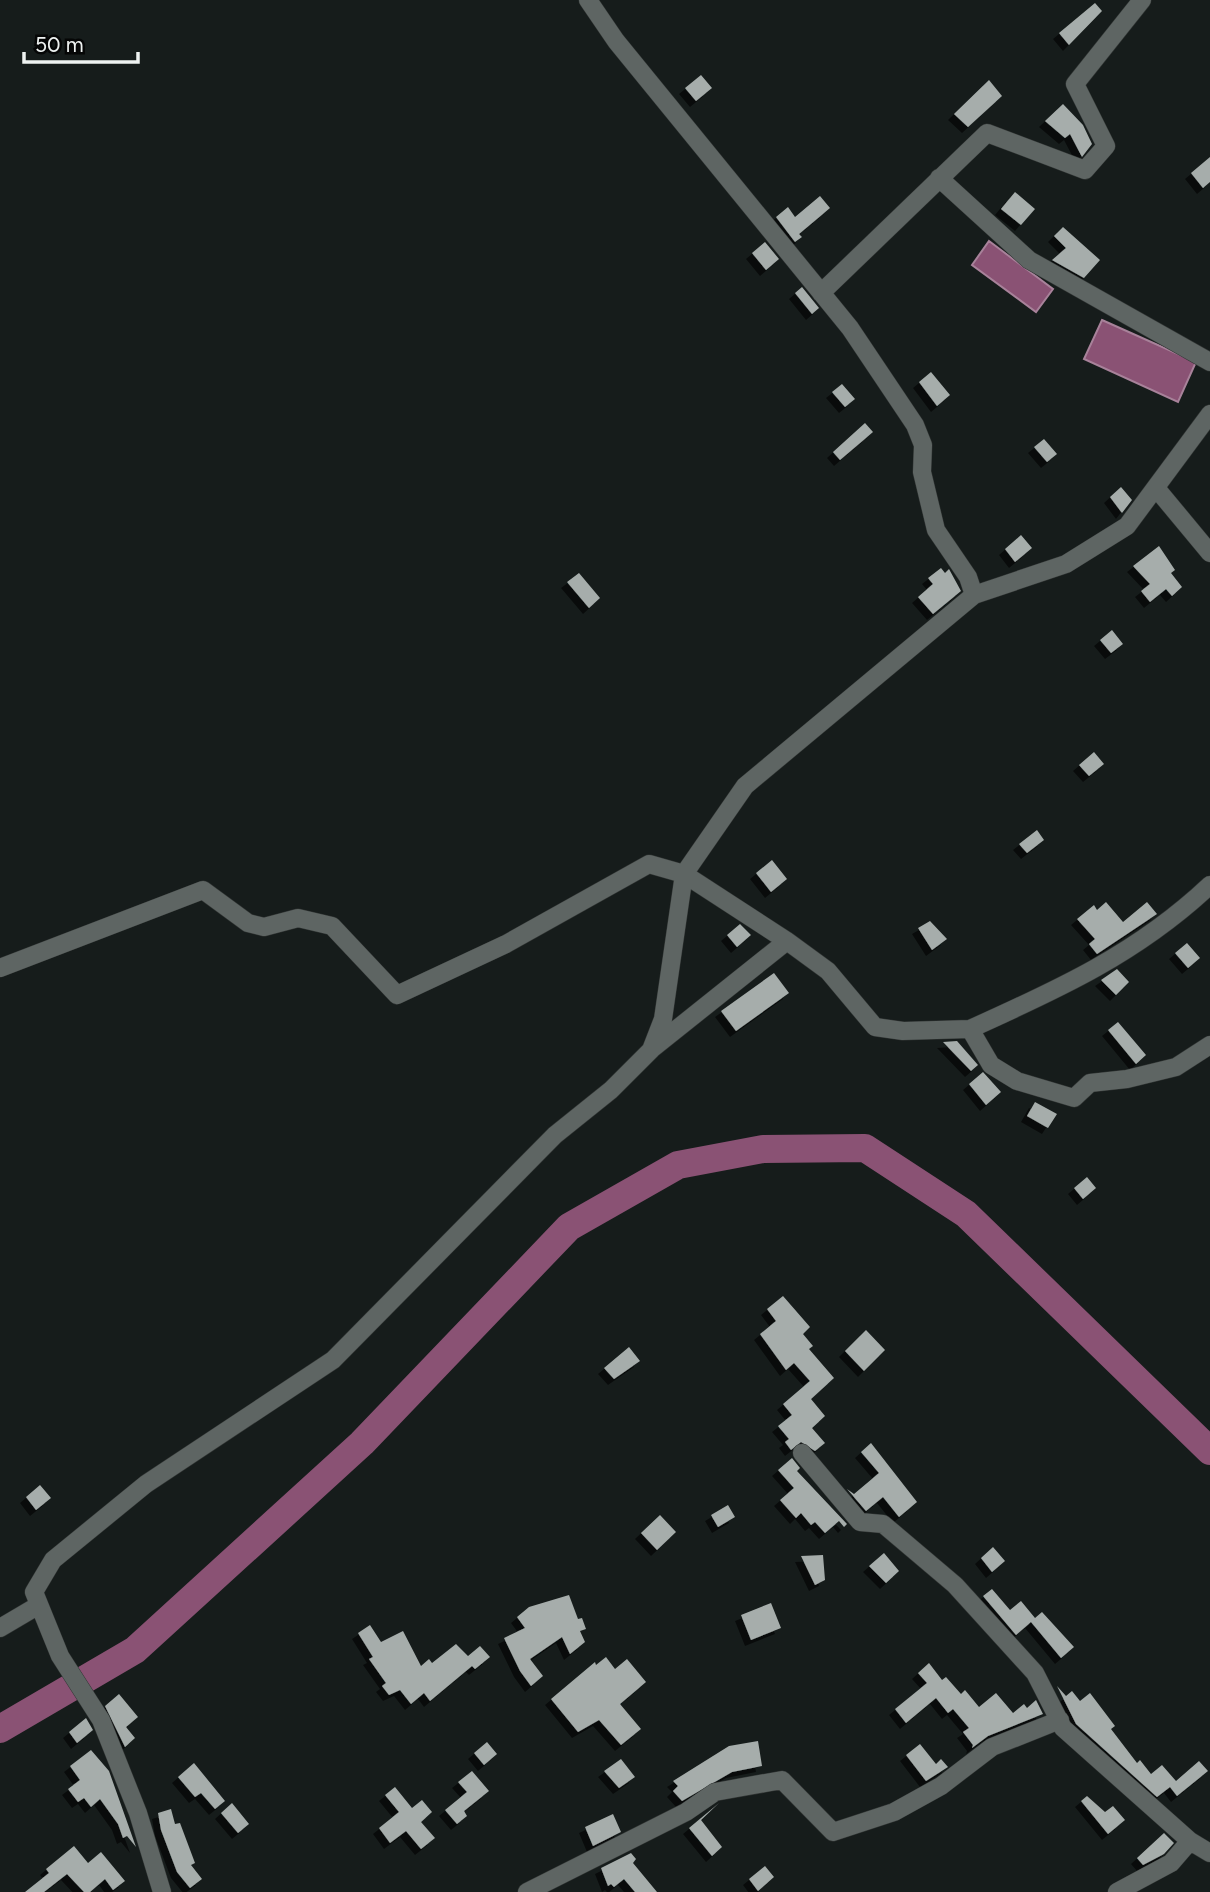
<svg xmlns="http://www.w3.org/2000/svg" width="1210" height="1892" font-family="Figtree,sans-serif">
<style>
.water{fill:#8a5274;stroke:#a8829a;stroke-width:2}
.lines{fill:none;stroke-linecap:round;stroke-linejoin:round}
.river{stroke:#8a5274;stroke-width:28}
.building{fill:#a6adab;filter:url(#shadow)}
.minor-casing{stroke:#323635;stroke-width:19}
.minor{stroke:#5e6563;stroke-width:18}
</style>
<defs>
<filter id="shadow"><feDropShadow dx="-6" dy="6" stdDeviation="0" flood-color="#0009"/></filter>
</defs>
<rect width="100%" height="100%" fill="#161c1b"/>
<path class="water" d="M 989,241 L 1053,289 L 1036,312 L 972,265 Z
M 1102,320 L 1196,362 L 1178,402 L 1084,359 Z"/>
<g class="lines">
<path class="river" d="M 0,1729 L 135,1650 L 362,1443 L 569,1227 L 678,1165 L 763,1149 L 865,1148 L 966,1214 L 1210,1451"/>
</g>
<path class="building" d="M 1095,3 L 1102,11 L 1069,45 L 1059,33 Z
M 701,75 L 712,88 L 696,101 L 685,88 Z
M 989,80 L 1002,96 L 968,127 L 954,114 Z
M 1063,104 L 1083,125 L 1092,144 L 1082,157 L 1070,134 L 1065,138 L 1045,121 Z
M 1210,157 L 1210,182 L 1203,188 L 1191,173 Z
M 1015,192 L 1035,209 L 1021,225 L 1001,209 Z
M 820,196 L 830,208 L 799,234 L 802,237 L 795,242 L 776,217 L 788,207 L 795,217 Z
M 1063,227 L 1100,260 L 1084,278 L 1052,260 L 1066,248 L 1054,236 Z
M 765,242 L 779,259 L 766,270 L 752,253 Z
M 802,287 L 819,308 L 812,314 L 795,293 Z
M 931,372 L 950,395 L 937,406 L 919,382 Z
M 842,384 L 855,399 L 845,407 L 832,392 Z
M 865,423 L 873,432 L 840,460 L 833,452 Z
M 1044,439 L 1057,454 L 1047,462 L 1034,447 Z
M 1121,487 L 1132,500 L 1122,513 L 1110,497 Z
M 1021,535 L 1032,548 L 1015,562 L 1005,549 Z
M 1159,546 L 1175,570 L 1171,573 L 1182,587 L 1172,596 L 1166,589 L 1150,602 L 1141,591 L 1150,584 L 1133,566 Z
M 941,568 L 945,573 L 949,569 L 961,591 L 933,614 L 918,597 L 933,584 L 928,578 Z
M 579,573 L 600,598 L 589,608 L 567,582 Z
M 1112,630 L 1123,644 L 1111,653 L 1100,640 Z
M 1094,752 L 1104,764 L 1089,776 L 1079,765 Z
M 1037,830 L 1044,840 L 1027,853 L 1019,844 Z
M 772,860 L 787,879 L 771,892 L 756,873 Z
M 1106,902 L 1123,922 L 1147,902 L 1157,914 L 1097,954 L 1089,944 L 1095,939 L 1077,919 L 1094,905 L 1097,910 Z
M 930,921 L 947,939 L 932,950 L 918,928 Z
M 740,924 L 751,935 L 737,947 L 727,935 Z
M 1187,943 L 1200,958 L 1188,968 L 1175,953 Z
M 1117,969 L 1129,982 L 1116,995 L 1101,980 Z
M 774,973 L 789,993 L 736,1031 L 721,1011 Z
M 1118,1022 L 1146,1055 L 1136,1064 L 1108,1030 Z
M 957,1041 L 978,1065 L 971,1071 L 943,1042 Z
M 983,1072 L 1001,1092 L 986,1105 L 969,1084 Z
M 1035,1102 L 1057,1114 L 1048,1128 L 1027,1116 Z
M 1087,1177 L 1096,1188 L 1083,1199 L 1074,1188 Z
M 783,1296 L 810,1327 L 803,1334 L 813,1346 L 809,1349 L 834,1378 L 811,1399 L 825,1416 L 812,1428 L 825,1443 L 815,1451 L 801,1442 L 791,1450 L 785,1442 L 789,1439 L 778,1426 L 792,1415 L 783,1404 L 810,1381 L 794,1363 L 786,1370 L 760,1334 L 776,1321 L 767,1309 Z
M 866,1330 L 885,1350 L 864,1371 L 845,1351 Z
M 629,1347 L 640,1361 L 614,1379 L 604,1368 Z
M 871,1443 L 917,1502 L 899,1517 L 883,1497 L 866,1511 L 847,1489 L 854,1494 L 879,1473 L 861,1452 Z
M 792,1458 L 800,1468 L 797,1471 L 847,1524 L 844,1527 L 839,1521 L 825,1533 L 815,1522 L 811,1525 L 801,1513 L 796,1518 L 780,1500 L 794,1488 L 778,1470 Z
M 40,1485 L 51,1498 L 36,1510 L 26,1497 Z
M 728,1505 L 735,1517 L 718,1527 L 711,1515 Z
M 660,1515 L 676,1532 L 657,1550 L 641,1533 Z
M 993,1547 L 1005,1561 L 992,1572 L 981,1558 Z
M 884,1553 L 899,1571 L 886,1583 L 869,1566 Z
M 823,1555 L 825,1580 L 815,1585 L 801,1556 Z
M 992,1589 L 1010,1610 L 1021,1601 L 1035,1618 L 1042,1612 L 1074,1647 L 1061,1658 L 1031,1622 L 1016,1635 L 983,1596 Z
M 569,1595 L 578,1619 L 582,1618 L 586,1629 L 580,1631 L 585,1642 L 570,1654 L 562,1637 L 530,1659 L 543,1676 L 531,1686 L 520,1671 L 504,1638 L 525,1628 L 517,1617 L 529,1607 Z
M 771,1603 L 781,1628 L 751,1640 L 741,1615 Z
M 370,1625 L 381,1642 L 403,1631 L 421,1666 L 429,1659 L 432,1663 L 456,1644 L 468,1656 L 480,1646 L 490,1657 L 475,1669 L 472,1666 L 430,1701 L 424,1693 L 411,1704 L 400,1690 L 389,1695 L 382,1686 L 386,1683 L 369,1659 L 373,1657 L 358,1633 Z
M 606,1657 L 615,1669 L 627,1659 L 646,1682 L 620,1704 L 641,1729 L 621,1745 L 599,1720 L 578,1732 L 551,1699 L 595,1662 L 596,1665 Z
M 929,1663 L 942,1680 L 946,1677 L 961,1694 L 965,1690 L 979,1707 L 996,1693 L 1013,1713 L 1024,1704 L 1027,1708 L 1036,1700 L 1043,1714 L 988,1736 L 972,1748 L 973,1745 L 963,1732 L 969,1728 L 953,1709 L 948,1713 L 936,1698 L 906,1723 L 895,1709 L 927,1683 L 918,1673 Z
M 1057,1686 L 1066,1696 L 1072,1691 L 1080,1701 L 1090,1693 L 1115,1726 L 1111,1729 L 1137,1763 L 1140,1760 L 1151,1774 L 1162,1765 L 1176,1781 L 1199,1761 L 1208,1771 L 1177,1796 L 1170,1787 L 1157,1797 L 1076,1724 Z
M 119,1694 L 138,1717 L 126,1727 L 135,1738 L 125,1747 L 105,1706 Z
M 86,1718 L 93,1730 L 77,1743 L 69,1732 Z
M 758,1741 L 762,1766 L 732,1772 L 682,1801 L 673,1791 L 678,1786 L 673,1781 L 729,1746 Z
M 487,1742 L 497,1754 L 484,1765 L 474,1753 Z
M 920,1744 L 936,1764 L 941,1759 L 948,1767 L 926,1781 L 906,1755 Z
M 91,1750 L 109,1771 L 136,1847 L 127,1836 L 123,1838 L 118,1824 L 100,1799 L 91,1807 L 84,1798 L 78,1802 L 68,1789 L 80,1780 L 70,1766 Z
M 621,1759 L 635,1777 L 619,1788 L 604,1771 Z
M 194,1763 L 225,1801 L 215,1809 L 201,1793 L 195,1797 L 178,1777 Z
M 472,1771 L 489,1791 L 464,1811 L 467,1816 L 457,1824 L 445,1810 L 467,1792 L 458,1782 Z
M 395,1787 L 412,1808 L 422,1800 L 432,1812 L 421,1822 L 435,1838 L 421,1849 L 406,1831 L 390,1843 L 379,1828 L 399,1812 L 385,1795 Z
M 1087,1796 L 1105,1812 L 1113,1806 L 1125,1820 L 1108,1834 L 1081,1801 Z
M 232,1803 L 249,1824 L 238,1833 L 221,1813 Z
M 719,1803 L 701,1820 L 722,1847 L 712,1856 L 689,1828 Z
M 171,1809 L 175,1824 L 180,1823 L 195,1863 L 191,1865 L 202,1879 L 190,1888 L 177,1872 L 161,1830 L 158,1813 Z
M 613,1814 L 621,1832 L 593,1846 L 585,1827 Z
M 1164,1833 L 1174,1843 L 1164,1854 L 1143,1865 L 1137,1858 Z
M 74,1846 L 88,1863 L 101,1852 L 125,1881 L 113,1890 L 105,1879 L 90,1892 L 84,1892 L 67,1874 L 44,1892 L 25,1892 L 49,1873 L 46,1869 Z
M 631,1853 L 636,1859 L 633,1863 L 657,1892 L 635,1892 L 624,1879 L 614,1887 L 611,1884 L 608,1886 L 601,1868 Z
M 765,1866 L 774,1877 L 758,1891 L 749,1879 Z"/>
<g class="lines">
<g class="minor-casing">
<path id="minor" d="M 939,178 L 1029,260 L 1210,362
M 821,293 L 987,133 L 1085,170 L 1106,146 L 1075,84 L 1142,0
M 1156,488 L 1210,553
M 974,595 L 1066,564 L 1127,526 L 1210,414
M 0,968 L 203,890 L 248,923 L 264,927 L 298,918 L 332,926 L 397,995 L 506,944 L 649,864 L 684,874 L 787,941 L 828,971 L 875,1027 L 903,1031 L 970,1029 L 991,1065 L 1017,1081 L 1074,1098 L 1090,1083 L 1127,1079 L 1176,1067 L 1210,1045
M 970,1029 C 1059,989 1138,953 1210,885
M 653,1048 L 787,941
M 802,1453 L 860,1522 L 883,1524 L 955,1585 L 1035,1673 L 1063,1728 L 1190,1841 L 1171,1863 L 1117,1892
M 0,1628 L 39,1605
M 1190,1841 L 1210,1853
M 162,1892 L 138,1813 L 101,1720 L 60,1656 L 34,1592 L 53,1560 L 146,1484 L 333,1360 L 555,1135 L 611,1090 L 651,1050 L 663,1019 L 684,874 L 745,786 L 974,595 L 968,577 L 936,530 L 922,472 L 923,445 L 915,425 L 850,328 L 616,41 L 588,0
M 527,1892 L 686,1812 L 715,1792 L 782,1780 L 833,1832 L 894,1812 L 941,1786 L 992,1747 L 1060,1720"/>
</g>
<use href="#minor" class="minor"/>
</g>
<path d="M24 52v10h114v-10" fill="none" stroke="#eef2f1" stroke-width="3.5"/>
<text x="35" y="52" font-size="21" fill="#eef2f1" stroke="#050606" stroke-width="5" paint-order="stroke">50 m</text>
</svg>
